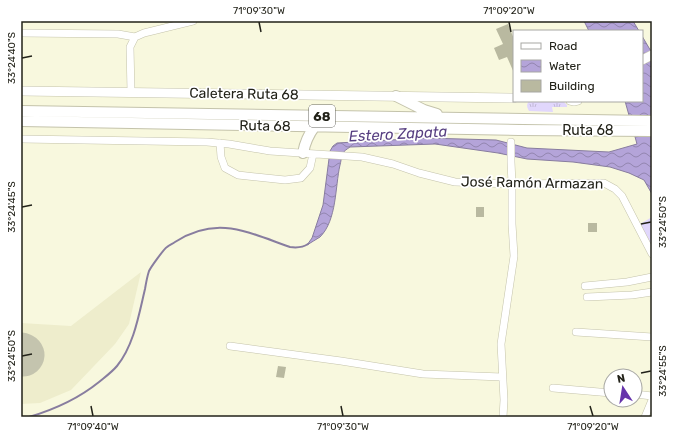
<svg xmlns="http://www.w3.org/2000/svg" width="673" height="438" font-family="Rubik,sans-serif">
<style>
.built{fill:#eeedcc}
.grass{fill:url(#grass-tufts)}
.pitch{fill:#e1d7fc}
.water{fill:url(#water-waves);stroke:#887d9f}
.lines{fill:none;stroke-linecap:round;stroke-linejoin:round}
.stream{stroke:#887d9f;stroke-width:2}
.taxiway{stroke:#c4c4ae;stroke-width:17}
.runway{stroke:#c4c4ae;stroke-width:43}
.building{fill:#b9b9a0}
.minor-casing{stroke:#c4c3ab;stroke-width:8}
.major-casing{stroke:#c4c3ab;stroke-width:10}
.highway-casing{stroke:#c4c3ab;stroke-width:12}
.minor{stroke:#fff;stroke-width:7}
.major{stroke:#fff;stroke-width:9}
.highway{stroke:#fff;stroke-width:10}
.ticks{fill:none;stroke:#222219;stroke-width:1.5}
.labels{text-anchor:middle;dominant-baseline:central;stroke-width:3.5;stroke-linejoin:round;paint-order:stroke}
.shield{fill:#fff;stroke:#64645e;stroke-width:1}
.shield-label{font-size:13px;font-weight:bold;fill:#222219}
.street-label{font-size:14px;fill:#222219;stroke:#fff}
.water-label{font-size:15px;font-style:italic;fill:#573f81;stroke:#fff}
.neatline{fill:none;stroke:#222219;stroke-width:1.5}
.ticks-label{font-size:10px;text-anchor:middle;fill:#222219}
</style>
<defs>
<pattern id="grass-tufts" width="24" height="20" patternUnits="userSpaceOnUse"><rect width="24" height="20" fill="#e1d7fc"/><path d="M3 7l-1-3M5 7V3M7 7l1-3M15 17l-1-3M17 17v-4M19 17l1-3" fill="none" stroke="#c1b8d7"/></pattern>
<pattern id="water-waves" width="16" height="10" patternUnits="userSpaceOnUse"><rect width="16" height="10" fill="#b4a4d9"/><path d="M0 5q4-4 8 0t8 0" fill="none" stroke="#9285af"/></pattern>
</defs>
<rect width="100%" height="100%" fill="#f8f8de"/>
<path class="built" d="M 141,272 L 129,324 L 115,344 L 71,390 L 40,403 L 21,404 L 21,323 L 71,326 Z"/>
<path class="grass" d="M 529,101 L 563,101 L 567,105 L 567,107 L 552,107 L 553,112 L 529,111 C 527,107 526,105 529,101 Z"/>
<path class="pitch" d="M 652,217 L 652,248 L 640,224 Z"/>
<path class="water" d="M 584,21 L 633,21 L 639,31 L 589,31 Z
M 642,36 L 652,53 L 652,194 L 644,180 L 629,173 L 610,167 L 573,162 L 527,159 L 498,153 L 435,144 L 350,147 C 347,149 344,151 343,153 C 341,157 341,162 340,165 C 335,187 337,220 320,237 C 316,240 311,242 307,245 L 312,238 L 323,205 L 330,151 L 333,146 L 337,143 L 426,138 L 496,140 L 527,148 L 609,152 L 637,144 L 625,101 L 642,101 Z"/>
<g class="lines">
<path class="stream" d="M 29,417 C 56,409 78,399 99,382 C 105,377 112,372 117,366 C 134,345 139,314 145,289 C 146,283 147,277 149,271 C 151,267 163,250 167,247 C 169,245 172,244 175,242 C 217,215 247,232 290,247 C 297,248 302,248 308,244"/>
<path class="taxiway" d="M 21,348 L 23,355"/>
<path class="runway" d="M 21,354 L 23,355"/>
</g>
<path class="building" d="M 508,24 L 514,39 L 514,73 L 507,57 L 499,60 L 494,48 L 503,44 L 496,29 Z
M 476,207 L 484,207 L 484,217 L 476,217 Z
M 588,223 L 597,223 L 597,232 L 588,232 Z
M 278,366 L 286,367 L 284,378 L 276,377 Z"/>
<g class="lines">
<g class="minor-casing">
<path id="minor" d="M 21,33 L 118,34 L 135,37
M 131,92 L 130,47 L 135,37 L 144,33 L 193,21
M 570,101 L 574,102 L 578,101
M 21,139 L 207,142 L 229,144 L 270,151 L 362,157 L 393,164 L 419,173 L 455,182 L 512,184 L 604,183 L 615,189 L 622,196 L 652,254
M 220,143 L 221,157 L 225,168 L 238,175 L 285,180 L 301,178 L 310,168 L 313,154
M 585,286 L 627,282 L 652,277
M 587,297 L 632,295 L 652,292
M 576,332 L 652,337
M 230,346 L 341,361 L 423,374 L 502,377
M 553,388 L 611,393
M 635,394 L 652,396
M 503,417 L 504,400 L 501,344 L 514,256 L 512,224 L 512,184 L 511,162 L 511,142
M 645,417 L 652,400"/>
</g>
<g class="major-casing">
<path id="major" d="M 642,60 L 652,55
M 21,91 L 514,98"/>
</g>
<g class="highway-casing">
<path id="highway" d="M 396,96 L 424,110 L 437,114
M 21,111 L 652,121
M 21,121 L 519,130 L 652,131
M 303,153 C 305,142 308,135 315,126"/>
</g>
<use href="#minor" class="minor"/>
<use href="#major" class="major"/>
<use href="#highway" class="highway"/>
</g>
<path class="ticks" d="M 259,22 L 261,32M 509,22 L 511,32M 22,58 L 32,56M 22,207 L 32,205M 641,224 L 651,222M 22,356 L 32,354M 641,373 L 651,371M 91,406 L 93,416M 341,406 L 343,416M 590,406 L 593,416"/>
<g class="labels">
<rect class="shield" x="309" y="105" width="26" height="22" rx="3"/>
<g class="shield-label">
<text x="322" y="116">68</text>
</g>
<g class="street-label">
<text transform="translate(244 94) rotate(1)">Caletera Ruta 68</text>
<text transform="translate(265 126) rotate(1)">Ruta 68</text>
<text x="588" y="130">Ruta 68</text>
<text transform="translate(532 183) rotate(1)">José Ramón Armazan</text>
</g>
<g class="water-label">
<text transform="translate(398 134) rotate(-3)">Estero Zapata</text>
</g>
</g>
<rect width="673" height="438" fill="none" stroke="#ffffff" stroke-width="44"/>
<rect x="513" y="30" width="130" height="72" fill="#ffffff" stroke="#a7a7a3"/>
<rect x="521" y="43" width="20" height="6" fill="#ffffff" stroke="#a7a7a3"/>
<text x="549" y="50" font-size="12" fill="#222219">Road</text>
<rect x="521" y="60" width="20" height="12" fill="url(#water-waves)" stroke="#a7a7a3"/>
<text x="549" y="70" font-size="12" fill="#222219">Water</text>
<rect x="521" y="80" width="20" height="12" fill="#b9b9a0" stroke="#a7a7a3"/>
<text x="549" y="90" font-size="12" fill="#222219">Building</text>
<g transform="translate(623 388) rotate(348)"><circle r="19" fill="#ffffff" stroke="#a7a7a3"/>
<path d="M0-3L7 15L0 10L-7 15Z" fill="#6634ab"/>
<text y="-6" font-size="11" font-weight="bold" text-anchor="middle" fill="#222219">N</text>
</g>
<rect x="22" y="22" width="629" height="394" class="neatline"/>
<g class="ticks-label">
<text x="259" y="14">71°09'30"W</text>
<text x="509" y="14">71°09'20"W</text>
<text transform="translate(11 58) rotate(-90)" y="4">33°24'40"S</text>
<text transform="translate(11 207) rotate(-90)" y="4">33°24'45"S</text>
<text transform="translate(662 222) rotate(-90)" y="4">33°24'50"S</text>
<text transform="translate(11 356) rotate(-90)" y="4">33°24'50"S</text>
<text transform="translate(662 371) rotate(-90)" y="4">33°24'55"S</text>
<text x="93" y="430">71°09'40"W</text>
<text x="343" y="430">71°09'30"W</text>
<text x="593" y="430">71°09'20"W</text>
</g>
</svg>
